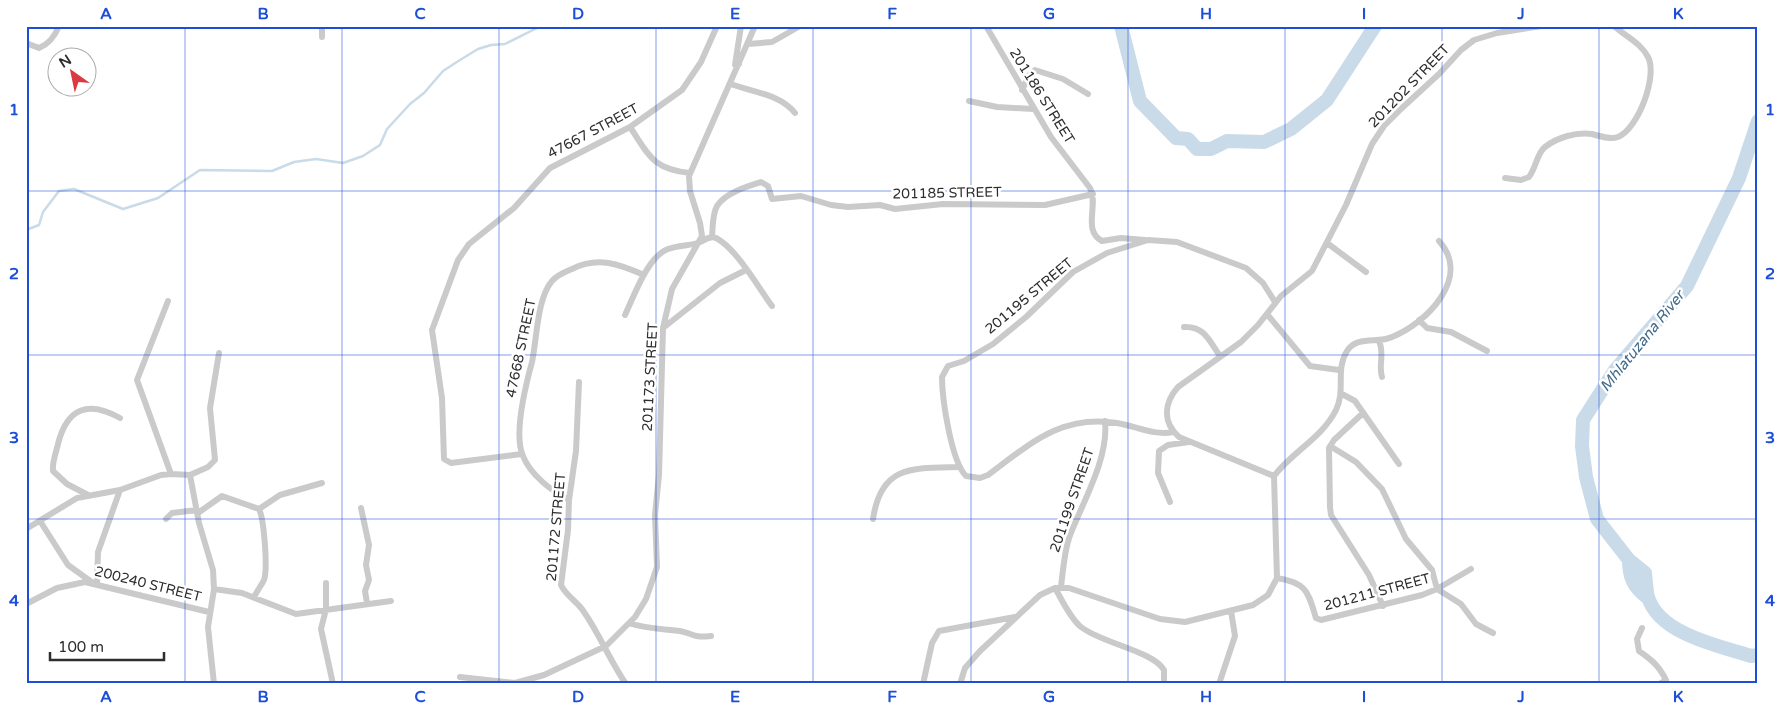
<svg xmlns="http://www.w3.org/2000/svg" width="1784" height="710" font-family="'Varela Round',sans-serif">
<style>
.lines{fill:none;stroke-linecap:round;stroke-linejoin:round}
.stream{stroke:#c9dbe9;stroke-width:2.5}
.river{stroke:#c9dbe9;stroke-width:14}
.street{stroke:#cacaca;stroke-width:6}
.grid{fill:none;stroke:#1d4ed8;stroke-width:1;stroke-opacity:0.55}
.labels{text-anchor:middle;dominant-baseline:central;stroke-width:5;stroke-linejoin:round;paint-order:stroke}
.street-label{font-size:14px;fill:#2d2d2d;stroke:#fff}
.water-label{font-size:15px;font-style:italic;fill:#416b8a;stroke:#fff}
.neatline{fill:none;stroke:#1d4ed8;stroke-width:2}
.grid-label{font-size:16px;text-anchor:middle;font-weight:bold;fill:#1d4ed8}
</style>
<rect width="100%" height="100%" fill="#fff"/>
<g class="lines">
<path class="stream" d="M 26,230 L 39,225 L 43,212 L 59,191 L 74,189 L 123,209 L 158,198 L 200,170 L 272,171 L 294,162 L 316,159 L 343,163 L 363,156 L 380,145 L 387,129 L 410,104 L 424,93 L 443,71 L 460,60 L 478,49 L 491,45 L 505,44 L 541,26"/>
<path class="river" d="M 1121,26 L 1140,101 L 1176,138 L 1188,139 L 1197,149 L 1211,149 L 1227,141 L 1264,142 L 1291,129 L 1327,100 L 1375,26
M 1758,121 L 1739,178 L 1687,286 L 1615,370 L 1583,420 L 1582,446 L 1586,477 L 1597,519 L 1629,560 L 1645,573 C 1646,581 1646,589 1648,597 C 1659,634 1719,646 1751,656 L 1758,655
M 1629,560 C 1629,577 1633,587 1648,598"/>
<path class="street" d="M 986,26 L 1051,137 L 1090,188 C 1099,205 1082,230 1102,241 L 1121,238 L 1145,240
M 322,37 L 322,26
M 26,43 L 39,48 C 49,44 55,36 59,26
M 748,44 L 772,42 L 800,26
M 739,64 L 735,65 L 741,26
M 731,84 C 752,92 780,94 795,113
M 1022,90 L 1030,74 L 1035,70 L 1063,79 L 1088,94
M 969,101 L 997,107 L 1033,109
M 630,127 C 649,155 652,169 690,173
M 1505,178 L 1521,180 L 1529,177 C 1536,168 1537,153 1545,147 C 1558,137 1576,132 1592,134 C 1600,136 1610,140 1618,137 C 1638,129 1658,76 1648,57 C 1641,43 1625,36 1614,26
M 712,237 C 713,227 712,215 717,206 C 725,193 748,186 761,182 L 768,186 L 772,199 L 801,196 L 831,205 L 848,207 L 880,205 L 895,209 L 943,204 L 1045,205 L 1093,194
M 1327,243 L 1366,272
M 168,301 L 137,380 L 171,474 L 190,475 L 199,523 L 213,570 L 214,589 L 208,627 L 214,684
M 1267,314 L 1310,366 L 1339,370
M 625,315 C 634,296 648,256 668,249 C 678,245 688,246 698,243 C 704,241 709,235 716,238 C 736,248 758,287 772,306
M 1419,320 L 1427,328 L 1451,332 L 1487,351
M 1184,327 C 1205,326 1209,341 1220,356
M 663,328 L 720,283 L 746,270
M 1379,341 C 1385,354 1378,365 1382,377
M 579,382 L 576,451 L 569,500 L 568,530 L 561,585 C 566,596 578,602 584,612 C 600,635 610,661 626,684
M 1342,394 L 1355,401 L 1399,464
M 1363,413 L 1334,440 L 1329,448 L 1330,507 L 1331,515 L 1369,575 L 1383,606
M 1173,432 C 1154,436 1136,426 1117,423 C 1061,414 1030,444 988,475 L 980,478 L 966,476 C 951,461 942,398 942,377 L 948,366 L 964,361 L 993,344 L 1026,317 L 1073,272 L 1107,253 L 1148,240 L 1177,242 L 1246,268 L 1263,283 L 1275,302
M 1330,446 L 1356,462 L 1382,489 L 1406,539 L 1432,570 L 1437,589 L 1461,604 L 1476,624 L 1493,633
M 522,454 L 451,463 L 444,459 L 442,398 L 432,330 L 458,260 L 469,244 L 514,208 L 550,168 L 630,127 L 682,90 L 701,62 L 717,26
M 190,475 L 208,467 L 215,460 L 210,408 L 219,353
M 1274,476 L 1179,437 C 1162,422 1164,403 1178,387 L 1241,342 L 1258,325 L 1281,296 L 1312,271 L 1346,205 L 1372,144 L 1384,126 L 1402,108 L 1439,74 L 1461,50 L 1474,40 L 1497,33 L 1541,26
M 88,495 L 67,484 L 53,471 C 52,462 56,453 58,444 C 67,408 88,400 120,418
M 569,500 C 551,491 530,474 523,456 C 513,434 526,384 532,362 C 537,339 537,298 552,281 C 557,275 565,272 572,269 C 598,256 619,264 644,275
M 1170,502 L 1158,473 L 1159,451 L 1168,445 L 1189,442
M 361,508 L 369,545 L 366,565 L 369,580 L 365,591 L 367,603
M 259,509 L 280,495 L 322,483
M 198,513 L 222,496 L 259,509 C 264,519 268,569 264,580 C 261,586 257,591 254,597
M 166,519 L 172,513 L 197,510
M 873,519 C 881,465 912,468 958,467
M 40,521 L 68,565 L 93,583
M 26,529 L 77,498 L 120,490 L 161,475 L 171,474
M 1277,578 C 1308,583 1308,593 1316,618 L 1321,620 L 1422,595 L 1437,589 L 1471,569
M 326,583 L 326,609 L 321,629 L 333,684
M 97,584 L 98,552 L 120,490
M 1061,587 C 1063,571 1064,554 1069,538 C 1082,503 1109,459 1105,421
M 1055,588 C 1062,600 1070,618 1081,627 C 1101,643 1153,651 1164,670 L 1164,684
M 214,589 L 242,593 L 296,614 L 391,601
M 26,604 L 57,588 L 85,582 L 209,612
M 629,623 C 646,629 663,629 680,631 C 695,634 692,638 711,636
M 1642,628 L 1637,639 L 1639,651 C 1652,660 1659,666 1666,680 L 1659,684
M 460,677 L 515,683 L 544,675 L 606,646 L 635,617 L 646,599 L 657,567 L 655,515 L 659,475 L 663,328 L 672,289 L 702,236 L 700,223 L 690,191 L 689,176 L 755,26
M 923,684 L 932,643 L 939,631 L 1015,617
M 960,684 L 965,668 L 980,651 L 1040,595 L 1055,588 L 1069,588 L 1160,619 L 1185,622 L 1253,605 L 1268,595 L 1277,578 L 1274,476 C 1292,452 1322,438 1336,410 C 1346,390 1335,370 1347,351 C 1357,335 1378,344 1392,337 C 1427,323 1472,277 1439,241
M 1219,684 L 1235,636 L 1231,611"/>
</g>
<path class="grid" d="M 185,26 L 185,684M 342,26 L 342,684M 499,26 L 499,684M 656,26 L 656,684M 813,26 L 813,684M 971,26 L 971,684M 1128,26 L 1128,684M 1285,26 L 1285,684M 1442,26 L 1442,684M 1599,26 L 1599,684M 26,191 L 1758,191M 26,355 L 1758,355M 26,519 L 1758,519"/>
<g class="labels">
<g class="street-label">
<text transform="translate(1409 86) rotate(-46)">201202 STREET</text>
<text transform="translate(1042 96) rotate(58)">201186 STREET</text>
<text transform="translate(593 131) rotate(-28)">47667 STREET</text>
<text transform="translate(947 193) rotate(-1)">201185 STREET</text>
<text transform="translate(1029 296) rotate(-40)">201195 STREET</text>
<text transform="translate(521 348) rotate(-78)">47668 STREET</text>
<text transform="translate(650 377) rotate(-87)">201173 STREET</text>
<text transform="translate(1072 500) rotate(-71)">201199 STREET</text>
<text transform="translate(556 527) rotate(-85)">201172 STREET</text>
<text transform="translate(148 584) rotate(14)">200240 STREET</text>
<text transform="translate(1377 592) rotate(-15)">201211 STREET</text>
</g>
<g class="water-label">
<text transform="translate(1642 341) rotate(-51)">Mhlatuzana River</text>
</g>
</g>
<rect width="1784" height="710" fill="none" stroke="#ffffff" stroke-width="55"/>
<g transform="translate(72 72) rotate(327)"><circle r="24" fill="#ffffff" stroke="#ababab"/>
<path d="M0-4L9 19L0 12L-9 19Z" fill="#da3a40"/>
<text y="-8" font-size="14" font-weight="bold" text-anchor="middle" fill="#2d2d2d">N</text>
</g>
<path d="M50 652v8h114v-8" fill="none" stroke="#2d2d2d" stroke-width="2.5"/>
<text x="58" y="652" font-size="15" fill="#2d2d2d" stroke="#ffffff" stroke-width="4" paint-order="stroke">100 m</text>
<rect x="28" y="28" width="1728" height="654" class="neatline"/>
<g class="grid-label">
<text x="106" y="19">A</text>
<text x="263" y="19">B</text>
<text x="420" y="19">C</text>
<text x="578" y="19">D</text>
<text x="735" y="19">E</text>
<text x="892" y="19">F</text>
<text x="1049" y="19">G</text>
<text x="1206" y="19">H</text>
<text x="1364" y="19">I</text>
<text x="1521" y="19">J</text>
<text x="1678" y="19">K</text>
<text x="14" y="115">1</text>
<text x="1770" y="115">1</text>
<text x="14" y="279">2</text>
<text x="1770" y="279">2</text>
<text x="14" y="443">3</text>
<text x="1770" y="443">3</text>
<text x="14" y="606">4</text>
<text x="1770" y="606">4</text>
<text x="106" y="702">A</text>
<text x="263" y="702">B</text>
<text x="420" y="702">C</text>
<text x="578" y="702">D</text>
<text x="735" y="702">E</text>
<text x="892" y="702">F</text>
<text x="1049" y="702">G</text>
<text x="1206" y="702">H</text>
<text x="1364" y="702">I</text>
<text x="1521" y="702">J</text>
<text x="1678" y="702">K</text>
</g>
</svg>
